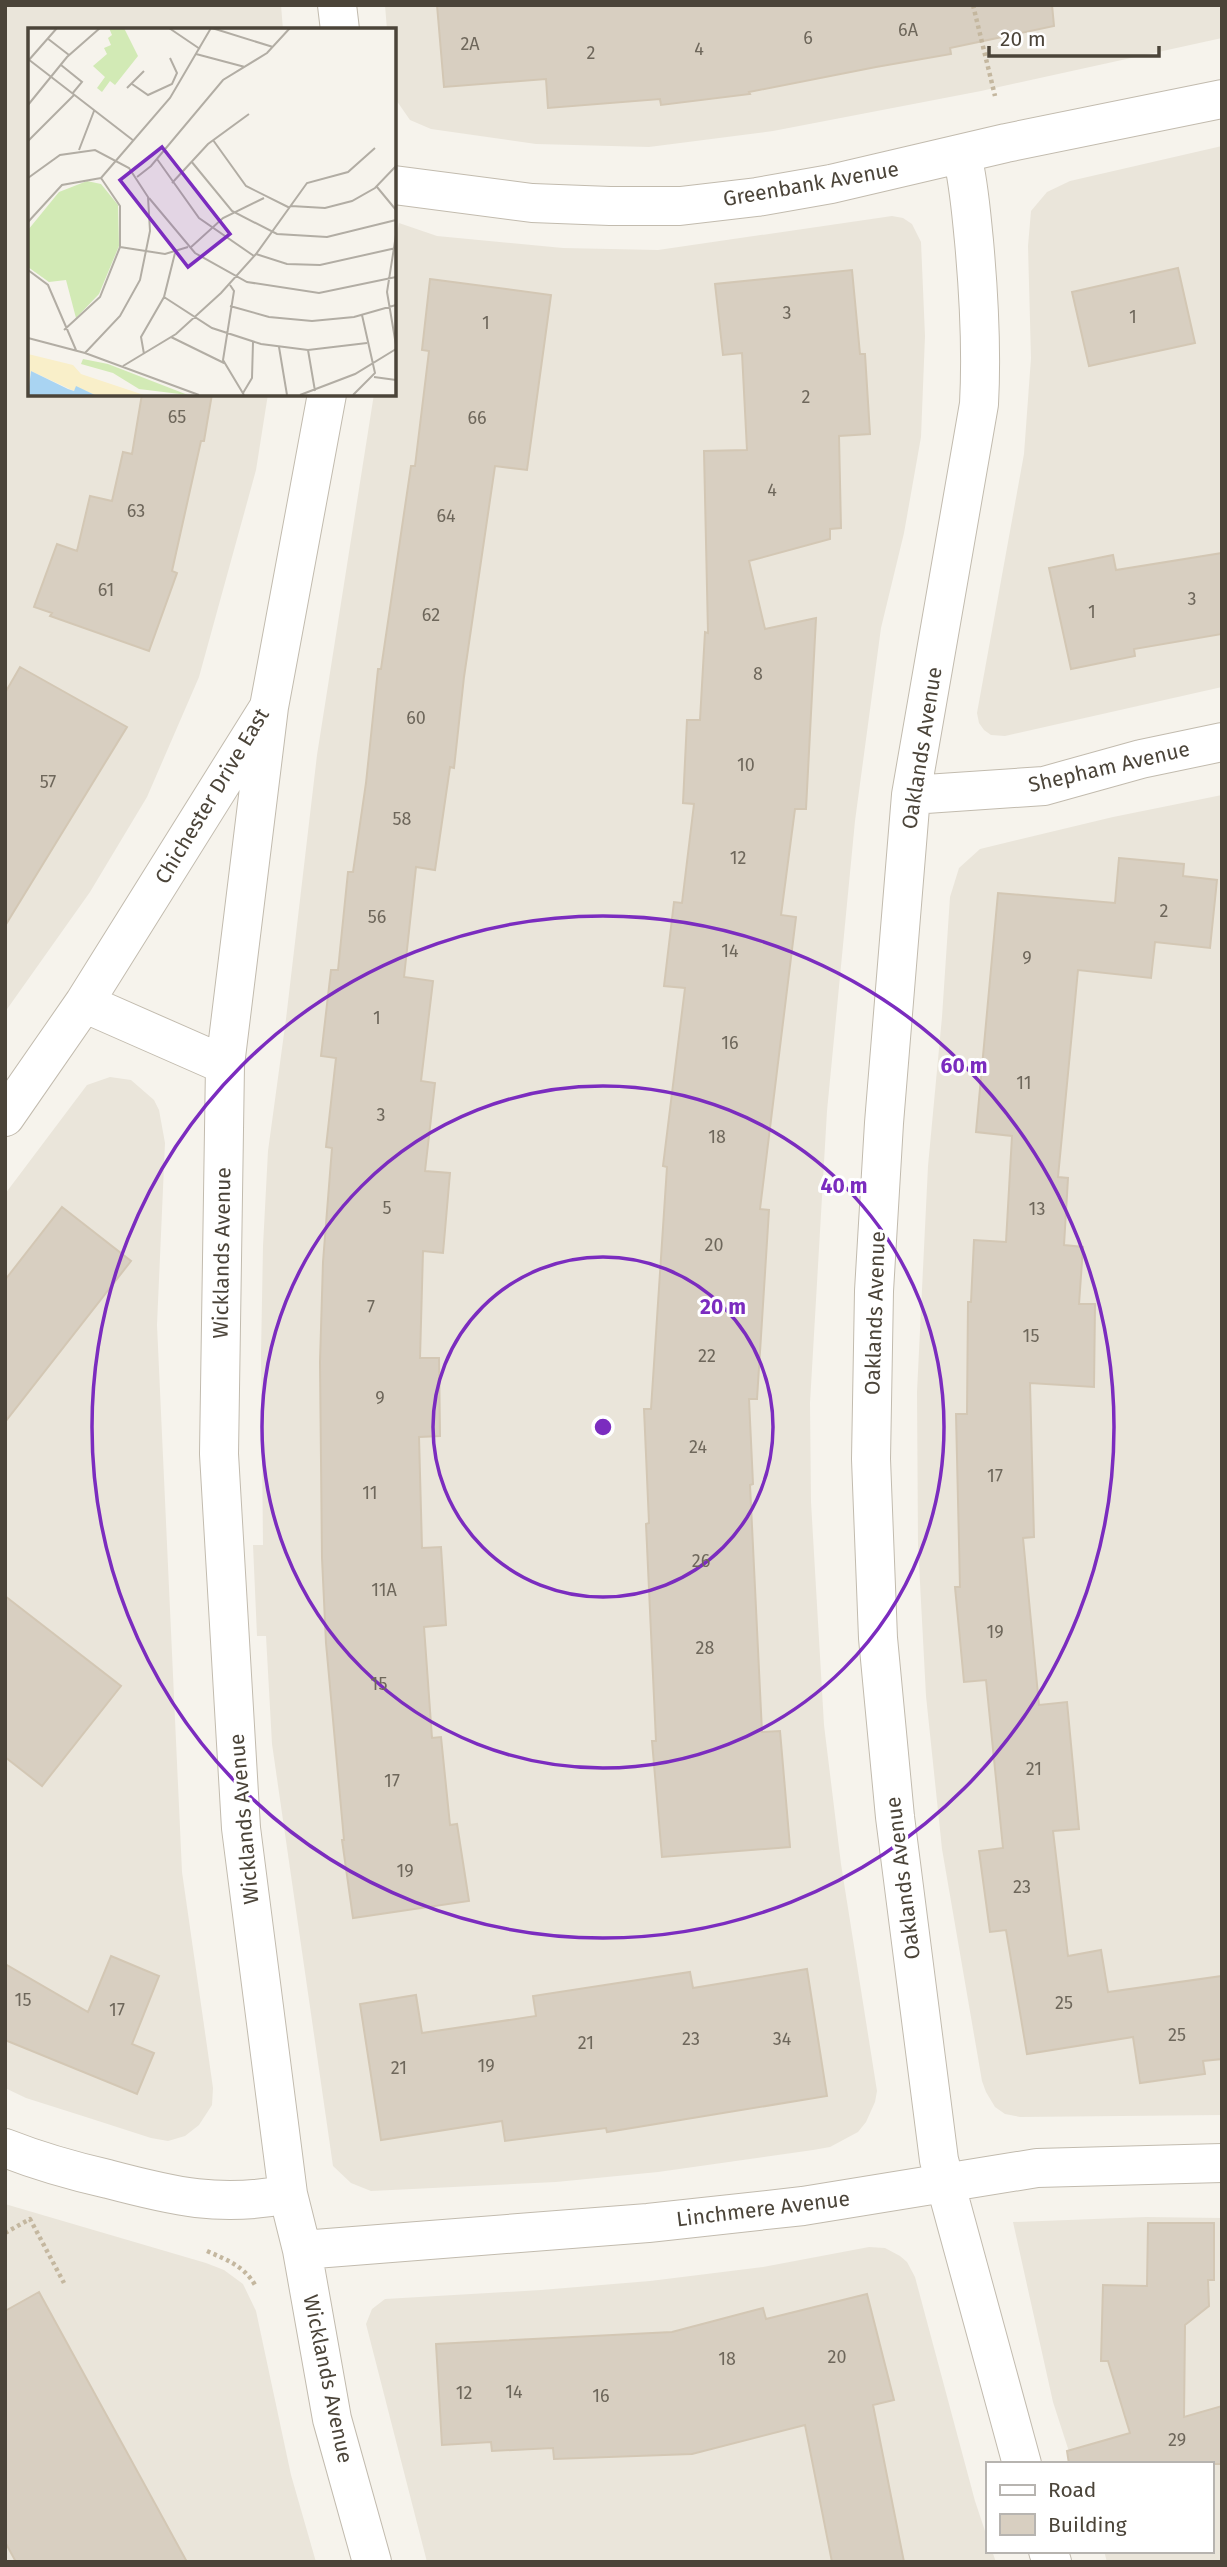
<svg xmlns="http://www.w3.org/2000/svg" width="1227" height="2567" font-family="'Fira Sans',sans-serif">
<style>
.residential{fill:#eae5da}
.building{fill:#d8cfc1;stroke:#d3c7b4;stroke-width:2}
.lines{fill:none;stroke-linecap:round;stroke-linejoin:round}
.minor-casing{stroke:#c2bbae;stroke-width:40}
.path{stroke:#c4b79f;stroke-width:4.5;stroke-dasharray:3.5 3.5;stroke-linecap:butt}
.minor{stroke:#fff;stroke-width:38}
.ring{fill:none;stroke:#7b2cbf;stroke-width:3.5}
.labels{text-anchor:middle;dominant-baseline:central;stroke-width:6;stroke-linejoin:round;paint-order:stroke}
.number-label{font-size:18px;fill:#6e675b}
.street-label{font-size:21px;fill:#4b4439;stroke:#fff}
.inset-road{fill:none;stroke:#b2ada4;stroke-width:2}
.view{fill:#7b2cbf;fill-opacity:0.15;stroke:#7b2cbf;stroke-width:3.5}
.inset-edge{fill:none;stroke:#4b4439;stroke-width:3.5}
.centre{fill:#7b2cbf;stroke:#fff;stroke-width:3.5}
.ring-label{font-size:21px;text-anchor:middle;font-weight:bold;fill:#7b2cbf;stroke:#fff;stroke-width:6;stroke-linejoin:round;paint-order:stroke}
</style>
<rect width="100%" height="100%" fill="#f6f3ec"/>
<path class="residential" d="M 5,5 L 281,5 L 283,30 L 30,30 L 30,394 L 268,394 L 256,470 L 199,677 L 147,797 L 90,892 L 5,1012 Z
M 385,5 L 1222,5 L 1222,38 L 981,91 L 773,131 L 649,147 L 536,144 L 431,129 L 410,120 L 394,97 L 394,30 L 387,30 Z
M 1222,146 L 1222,687 L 1005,736 L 991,735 L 984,730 L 979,723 L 977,713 L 1024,454 L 1031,358 L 1028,246 L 1031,211 L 1047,192 L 1070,181 Z
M 892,216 L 903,218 L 912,224 L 921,242 L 925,336 L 921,437 L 904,533 L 881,628 L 855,821 L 827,1111 L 810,1403 L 811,1502 L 824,1725 L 841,1864 L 877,2091 L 875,2102 L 866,2122 L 858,2132 L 830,2147 L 813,2150 L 658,2172 L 556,2182 L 371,2191 L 351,2183 L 333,2166 L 272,1744 L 266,1636 L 257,1636 L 253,1545 L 263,1545 L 261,1354 L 263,1246 L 268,1151 L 286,1019 L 317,755 L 374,394 L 394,394 L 394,249 L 399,223 L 437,236 L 563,248 L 658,250 Z
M 1222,795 L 1222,2115 L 1020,2117 L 1005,2114 L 995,2107 L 986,2092 L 982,2081 L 942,1849 L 926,1696 L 918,1545 L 917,1392 L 928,1166 L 942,1017 L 950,897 L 959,868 L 980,849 L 1113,817 Z
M 110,1077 L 131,1080 L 154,1100 L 159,1110 L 165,1143 L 157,1325 L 182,1872 L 213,2088 L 212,2105 L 199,2125 L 185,2136 L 168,2141 L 151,2138 L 89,2118 L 26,2098 L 5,2088 L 5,1194 L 87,1085 Z
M 5,2204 L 206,2263 L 224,2270 L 243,2284 L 256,2311 L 291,2475 L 316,2562 L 5,2562 Z
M 1146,2217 L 1222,2218 L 1222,2562 L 1107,2562 L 1104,2551 L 1211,2551 L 1211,2464 L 1073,2464 L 1053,2402 L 1013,2222 Z
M 869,2247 L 885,2248 L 900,2256 L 907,2262 L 915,2277 L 975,2501 L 987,2537 L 987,2551 L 992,2551 L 996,2562 L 427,2562 L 366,2324 L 372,2309 L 385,2299 L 541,2290 L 650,2281 L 763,2267 Z"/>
<path class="building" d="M 437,5 L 1052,5 L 1054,26 L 950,48 L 951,54 L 876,67 L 749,92 L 750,94 L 661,105 L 660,99 L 548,108 L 546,79 L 444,87 Z
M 1178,268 L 1195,343 L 1089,366 L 1072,292 Z
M 852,270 L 860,354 L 865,354 L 870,434 L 839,436 L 841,528 L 830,529 L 830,539 L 749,561 L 765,629 L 816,618 L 806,809 L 795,809 L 781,915 L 796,917 L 760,1209 L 769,1210 L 757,1399 L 749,1399 L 753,1484 L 750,1485 L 762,1732 L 780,1731 L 790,1847 L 662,1857 L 652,1741 L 656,1741 L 646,1524 L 649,1523 L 644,1409 L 651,1409 L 667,1167 L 663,1166 L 685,988 L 664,986 L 674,902 L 682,903 L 694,804 L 683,803 L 687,720 L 700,720 L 705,632 L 708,633 L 704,451 L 747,450 L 742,353 L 723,355 L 715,284 Z
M 430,279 L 551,295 L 527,470 L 495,466 L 464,677 L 454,768 L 450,767 L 435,870 L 416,867 L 404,977 L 433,981 L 421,1081 L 435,1083 L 425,1171 L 450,1173 L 443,1253 L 423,1251 L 420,1358 L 439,1358 L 440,1436 L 419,1437 L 422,1548 L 441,1547 L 446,1625 L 424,1627 L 432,1738 L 441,1737 L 450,1825 L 457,1824 L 469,1901 L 353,1918 L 342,1840 L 344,1840 L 326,1643 L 322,1558 L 320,1362 L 323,1262 L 332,1148 L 326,1147 L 336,1058 L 321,1056 L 331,970 L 338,970 L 348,872 L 353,872 L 366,783 L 378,669 L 381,669 L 411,466 L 415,466 L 429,351 L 422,350 Z
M 142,394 L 212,394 L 204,441 L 201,441 L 172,571 L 177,573 L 149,651 L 50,616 L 52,613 L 34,607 L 57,544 L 77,551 L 90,496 L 112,501 L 123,452 L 132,454 Z
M 1222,553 L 1222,634 L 1134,649 L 1135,656 L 1071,669 L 1049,568 L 1113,555 L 1116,570 Z
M 20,667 L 127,727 L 5,926 L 5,693 Z
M 1119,858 L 1184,864 L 1183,876 L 1217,880 L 1210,948 L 1155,942 L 1151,978 L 1078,970 L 1058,1177 L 1068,1178 L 1064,1245 L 1083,1247 L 1079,1304 L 1095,1304 L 1094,1387 L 1030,1383 L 1034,1537 L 1023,1538 L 1039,1705 L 1067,1702 L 1079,1829 L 1053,1831 L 1068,1956 L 1101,1950 L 1108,1992 L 1222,1976 L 1222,2059 L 1203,2061 L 1205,2074 L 1140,2083 L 1133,2037 L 1027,2054 L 1006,1930 L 990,1932 L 979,1851 L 1003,1848 L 986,1680 L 964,1682 L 955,1587 L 960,1587 L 956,1414 L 967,1414 L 968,1302 L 971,1302 L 974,1240 L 1006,1242 L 1012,1136 L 976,1132 L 998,893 L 1115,903 Z
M 62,1207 L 131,1261 L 5,1422 L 5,1280 Z
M 5,1596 L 121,1686 L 42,1786 L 5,1757 Z
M 111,1956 L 159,1976 L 132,2044 L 154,2053 L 137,2094 L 5,2040 L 5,1964 L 88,2012 Z
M 807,1969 L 827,2096 L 607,2132 L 606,2128 L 505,2141 L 502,2121 L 381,2140 L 360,2004 L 416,1995 L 422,2033 L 536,2016 L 533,1996 L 690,1972 L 693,1988 Z
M 1148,2223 L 1214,2223 L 1214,2280 L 1208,2280 L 1209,2306 L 1185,2325 L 1184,2417 L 1222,2406 L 1222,2464 L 1069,2464 L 1067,2451 L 1130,2433 L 1108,2361 L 1101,2361 L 1103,2285 L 1147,2286 Z
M 39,2292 L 187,2562 L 16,2562 L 5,2542 L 5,2311 Z
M 867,2294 L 894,2400 L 873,2405 L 904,2562 L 832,2562 L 805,2425 L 692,2454 L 554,2459 L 553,2448 L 492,2451 L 491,2442 L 442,2445 L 436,2344 L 672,2332 L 763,2308 L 766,2319 Z"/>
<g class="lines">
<g class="minor-casing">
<path id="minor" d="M 337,5 L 340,30
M 962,155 C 969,183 971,212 974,241 C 979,296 982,349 979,404 L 911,795 L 884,1123 L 874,1291 L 871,1459 L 878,1638 L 895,1817 L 939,2160 L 1022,2464
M 394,185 L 532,203 L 610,206 L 680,206 L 757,197 L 831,184 L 1006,143 L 1222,99
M 269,707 L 225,1065 L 219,1454 L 241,1828 L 288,2194 L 302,2250 L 332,2419 L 372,2562
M 911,795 L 1044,786 L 1141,759 L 1222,742
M 84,1003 L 225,1065
M 5,1117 L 84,1003 L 269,707 L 327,394
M 5,2148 C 38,2161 73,2171 108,2179 C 172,2196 221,2208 288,2194
M 302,2250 L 648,2223 L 803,2206 L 1037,2168 L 1222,2163
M 1048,2551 L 1052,2562"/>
</g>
<path class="path" d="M 973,5 L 995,96
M 5,2233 L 30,2219 L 64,2283
M 207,2251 C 227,2260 244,2266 255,2285"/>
<use href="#minor" class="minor"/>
</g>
<g class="ring">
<circle cx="603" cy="1427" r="170"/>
<circle cx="603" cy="1427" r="341"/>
<circle cx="603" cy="1427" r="511"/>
</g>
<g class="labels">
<g class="number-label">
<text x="908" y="30">6A</text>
<text x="808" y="38">6</text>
<text x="470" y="44">2A</text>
<text x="699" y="49">4</text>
<text x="591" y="53">2</text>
<text x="787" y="313">3</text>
<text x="1133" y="317">1</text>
<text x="486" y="323">1</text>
<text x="806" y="397">2</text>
<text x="177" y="417">65</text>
<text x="477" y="418">66</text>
<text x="772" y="490">4</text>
<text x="136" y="511">63</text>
<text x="446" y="516">64</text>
<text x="106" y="590">61</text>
<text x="1192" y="599">3</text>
<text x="1092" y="612">1</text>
<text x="431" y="615">62</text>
<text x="758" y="674">8</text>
<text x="416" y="718">60</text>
<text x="746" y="765">10</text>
<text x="48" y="782">57</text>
<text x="402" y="819">58</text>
<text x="738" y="858">12</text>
<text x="1164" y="911">2</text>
<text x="377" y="917">56</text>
<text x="730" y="951">14</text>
<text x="1027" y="958">9</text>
<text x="377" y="1018">1</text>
<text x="730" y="1043">16</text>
<text x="1024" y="1083">11</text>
<text x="381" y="1115">3</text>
<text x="717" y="1137">18</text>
<text x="387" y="1208">5</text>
<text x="1037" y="1209">13</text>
<text x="714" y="1245">20</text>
<text x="371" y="1307">7</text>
<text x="1031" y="1336">15</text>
<text x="707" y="1356">22</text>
<text x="380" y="1398">9</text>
<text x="698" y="1447">24</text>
<text x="995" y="1476">17</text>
<text x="370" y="1493">11</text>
<text x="701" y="1561">26</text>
<text x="384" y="1590">11A</text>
<text x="995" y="1632">19</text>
<text x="705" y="1648">28</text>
<text x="379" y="1684">15</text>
<text x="1034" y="1769">21</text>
<text x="392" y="1781">17</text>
<text x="405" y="1871">19</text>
<text x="1022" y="1887">23</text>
<text x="23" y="2000">15</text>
<text x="1064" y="2003">25</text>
<text x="117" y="2010">17</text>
<text x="1177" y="2035">25</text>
<text x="691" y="2039">23</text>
<text x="782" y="2039">34</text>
<text x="586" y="2043">21</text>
<text x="486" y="2066">19</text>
<text x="399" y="2068">21</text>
<text x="837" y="2357">20</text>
<text x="727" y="2359">18</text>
<text x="514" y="2392">14</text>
<text x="464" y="2393">12</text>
<text x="601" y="2396">16</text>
<text x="1177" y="2440">29</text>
</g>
<g class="street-label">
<text transform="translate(811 184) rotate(-10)">Greenbank Avenue</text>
<text transform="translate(922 748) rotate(-81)">Oaklands Avenue</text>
<text transform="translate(1109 767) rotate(-13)">Shepham Avenue</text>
<text transform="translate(212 796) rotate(-59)">Chichester Drive East</text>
<text transform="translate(222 1253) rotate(-89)">Wicklands Avenue</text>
<text transform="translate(875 1313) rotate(-88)">Oaklands Avenue</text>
<text transform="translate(244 1819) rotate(-95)">Wicklands Avenue</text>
<text transform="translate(903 1878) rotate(-97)">Oaklands Avenue</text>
<text transform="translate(763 2209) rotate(-7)">Linchmere Avenue</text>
<text transform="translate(328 2379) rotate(78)">Wicklands Avenue</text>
</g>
</g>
<g transform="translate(28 28)">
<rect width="368" height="368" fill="#f6f3ec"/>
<path d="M 81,0 L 96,0 L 110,28 L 87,57 L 82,53 L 74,64 L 69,60 L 77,49 L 65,38 L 79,26 L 76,20 L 83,17 L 80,10 L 84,7 ZM 59,153 L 73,156 L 90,177 L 91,218 L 71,266 L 48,290 L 38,252 L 21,254 L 0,239 L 0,202 L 31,164 ZM 55,331 L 80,336 L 160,367 L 111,361 L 85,345 L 53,336 Z" fill="#d2eab5"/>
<path d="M 0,326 L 45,337 L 53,346 L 116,367 L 67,367 L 48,359 L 46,363 L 3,343 L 0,355 Z" fill="#f9efc9"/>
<path d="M 3,343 L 40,361 L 46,363 L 48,358 L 67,367 L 0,367 Z" fill="#a9d4f2"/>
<path class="inset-road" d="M 141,0 L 172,21M 184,0 L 245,19M 19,10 L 41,27M 168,26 L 217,39M 0,31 L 106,113M 0,33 L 29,0M 33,37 L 54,54 L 44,66M 104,56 L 120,67 L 144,56 L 149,45 L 142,30M 99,60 L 116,43M 0,77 L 39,29 L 72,0M 185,112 L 218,158 L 262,180M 0,113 L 46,67M 51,122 L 66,83M 129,131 L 171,190 L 226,228M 163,133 L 204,183 L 249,206 L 299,209 L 368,192M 109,149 L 123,138 L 195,52 L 239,25 L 262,0M 0,150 L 32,127 L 67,122 L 101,140 L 120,169 L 122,203 L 112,252 L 92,288 L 57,325M 73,150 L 142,70 L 183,0M 144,155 L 180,116 L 221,86M 349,159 L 368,182M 121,170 L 167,225 L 219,254 L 291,265 L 368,249M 263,178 L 297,180 L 324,173 L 347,160 L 368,138M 0,194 L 34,157 L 73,150M 368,207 L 359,264 L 368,317M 92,219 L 137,226 L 160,219M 162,220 L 195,190 L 236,170M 228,226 L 259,236 L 292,237 L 368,220M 0,242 L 20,257 L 48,322M 202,257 L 206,263 L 195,332 L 216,367M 136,269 L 184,300 L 233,316 L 280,322 L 339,315M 202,278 L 241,289 L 284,293 L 326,289 L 368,277M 36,302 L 72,269 L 92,219 L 92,178 L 73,150M 143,309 L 196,335M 0,310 L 57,325 L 171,367M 251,319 L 259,367M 280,322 L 287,363M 116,326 L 113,309 L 136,269 L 147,225M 95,338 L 148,306 L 193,265 L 228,226 L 279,155 L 320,144 L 347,120M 346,349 L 368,352M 215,365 L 224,350 L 225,314M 272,367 L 327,346 L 368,321M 325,367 L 347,345 L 334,287"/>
<path class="view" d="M 134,119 L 202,206 L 160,239 L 92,152 Z"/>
<rect width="368" height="368" class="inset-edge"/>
</g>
<circle cx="603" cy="1427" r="10" class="centre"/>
<g class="ring-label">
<text x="964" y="1073">60 m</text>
<text x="844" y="1193">40 m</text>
<text x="723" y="1314">20 m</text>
</g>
<rect width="1227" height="2567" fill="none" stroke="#4b4439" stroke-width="14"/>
<rect x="986" y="2462" width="228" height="91" fill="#ffffff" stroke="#b7b4b0" stroke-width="2"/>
<rect x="1000" y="2485" width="35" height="10" fill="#ffffff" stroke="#b7b4b0" stroke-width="2"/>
<text x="1048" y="2497" font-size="21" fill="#4b4439">Road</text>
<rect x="1000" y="2514" width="35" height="21" fill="#d8cfc1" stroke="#b7b4b0" stroke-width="2"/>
<text x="1048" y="2532" font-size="21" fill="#4b4439">Building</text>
<path d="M989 46v10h170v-10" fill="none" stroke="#4b4439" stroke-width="3.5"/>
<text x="1000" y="46" font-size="21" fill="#4b4439" stroke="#ffffff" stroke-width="5" paint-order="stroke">20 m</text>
</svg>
